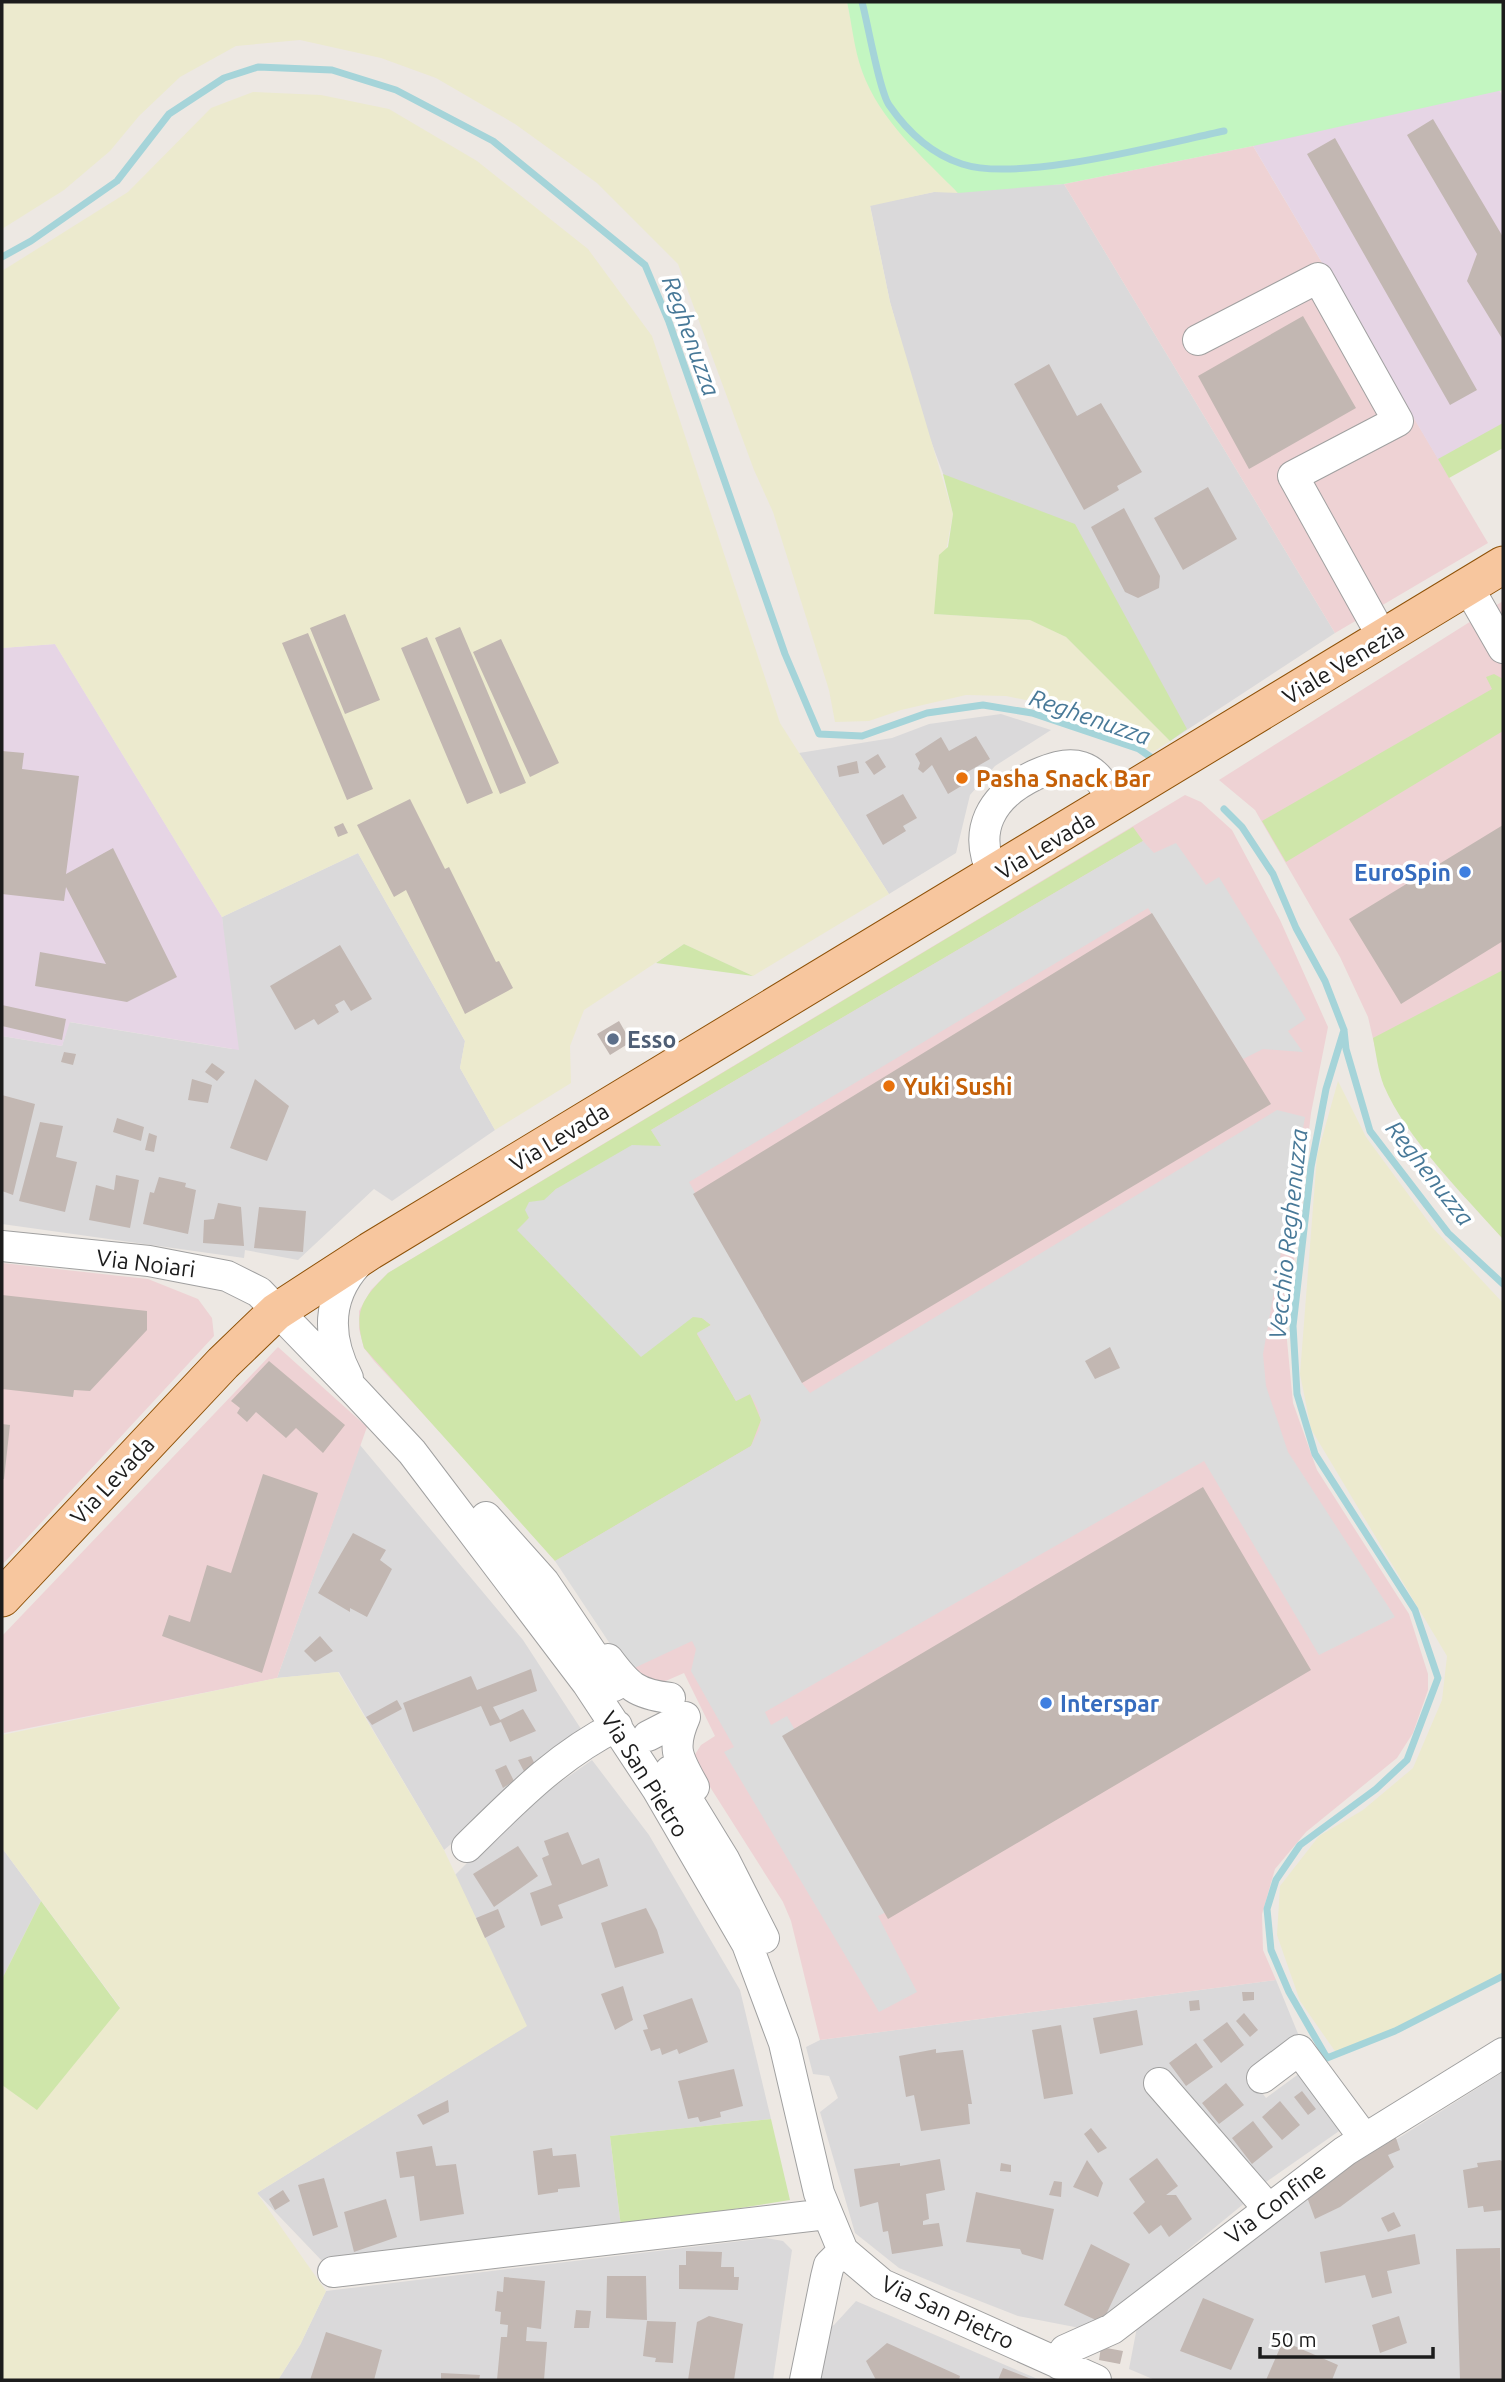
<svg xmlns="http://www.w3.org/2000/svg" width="1505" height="2382" font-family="Ubuntu,sans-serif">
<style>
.residential{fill:#dad9da}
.commercial{fill:#eed2d4}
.industrial{fill:#e6d5e5}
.farmland{fill:#eceace}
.grass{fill:#cfe6aa}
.park{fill:#c3f6c1}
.parking{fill:#dcdcdc}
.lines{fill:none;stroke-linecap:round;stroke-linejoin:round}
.stream{stroke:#a5d4d9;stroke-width:7}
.building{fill:#c2b7b2}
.minor-casing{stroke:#a0a0a0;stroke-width:32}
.major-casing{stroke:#8e5107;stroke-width:39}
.minor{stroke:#fff;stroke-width:30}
.major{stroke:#f7c69e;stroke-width:37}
.food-dot{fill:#e8710a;stroke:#fff;stroke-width:2.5}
.shop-dot{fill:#3f7fe0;stroke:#fff;stroke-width:2.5}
.service-dot{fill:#5c6f8a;stroke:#fff;stroke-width:2.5}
.labels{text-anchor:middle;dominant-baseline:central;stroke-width:7;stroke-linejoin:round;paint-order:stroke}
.street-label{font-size:23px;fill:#1c1c1c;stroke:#fff}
.food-label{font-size:23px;font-weight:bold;fill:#c56008;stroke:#fff;text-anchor:start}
.shop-label{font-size:23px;font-weight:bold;fill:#366cbe;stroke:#fff;text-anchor:end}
.service-label{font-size:23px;font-weight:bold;fill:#4e5e75;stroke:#fff;text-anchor:start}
.water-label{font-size:24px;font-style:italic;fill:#487998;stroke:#fff}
</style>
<rect width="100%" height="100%" fill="#ede8e3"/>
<path class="residential" d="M 1064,184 L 1335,633 L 1170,741 L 947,484 L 923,420 L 890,302 L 870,205 L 934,192 Z
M 1001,714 L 1051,730 L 995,766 L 970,795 L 956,853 L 889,894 L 799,753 L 892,738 L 929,724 Z
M 358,853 L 465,1041 L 460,1068 L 495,1130 L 392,1201 L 374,1189 L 298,1260 L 245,1250 L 244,1258 L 2,1224 L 2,1036 L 62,1046 L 69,1022 L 232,1049 L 222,917 Z
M 360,1445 L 523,1640 L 583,1732 L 444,1850 L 339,1672 L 277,1678 Z
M 592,1760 L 649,1835 L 740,1990 L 771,2119 L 610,2136 L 621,2227 L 324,2263 L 257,2193 L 526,2026 L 455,1875 L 518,1812 Z
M 2,1848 L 41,1901 L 2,1979 Z
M 1276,1980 L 1299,2036 L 1249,2075 L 1266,2098 L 1300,2073 L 1342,2129 L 1263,2184 L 1165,2068 L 1147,2082 L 1247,2201 L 1127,2300 L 1085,2329 L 1018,2316 L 949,2289 L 899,2268 L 855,2233 L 820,2112 L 838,2098 L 829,2076 L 813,2074 L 806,2047 L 820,2040 Z
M 1503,2072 L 1503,2380 L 1155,2380 L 1129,2369 L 1137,2327 L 1272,2218 Z
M 766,2238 L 783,2241 L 792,2250 L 773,2380 L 278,2380 L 300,2345 L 326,2291 Z
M 856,2301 L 1040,2380 L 816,2380 L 824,2329 L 834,2325 Z"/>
<path class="commercial" d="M 1253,146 L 1488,543 L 1335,633 L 1064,184 Z
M 1503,601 L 1503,1239 L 1447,1176 L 1384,1086 L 1368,1017 L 1340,957 L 1255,810 L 1219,780 Z
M 1185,795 L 1201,802 L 1232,830 L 1280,920 L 1328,1027 L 1311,1113 L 1286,1330 L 1293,1403 L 1317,1470 L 1409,1614 L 1428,1674 L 1428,1690 L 1413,1733 L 1397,1758 L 1306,1832 L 1275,1869 L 1262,1914 L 1263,1950 L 1276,1980 L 820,2040 L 791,1921 L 783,1902 L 698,1768 L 694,1756 L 701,1745 L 715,1736 L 684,1673 L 661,1683 L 628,1671 L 566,1573 L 480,1475 L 374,1361 L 364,1348 L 359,1329 L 359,1311 L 371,1290 L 388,1273 Z
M 2,1263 L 148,1279 L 198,1299 L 212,1318 L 214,1336 L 2,1565 Z
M 278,1347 L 367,1427 L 277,1678 L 4,1733 L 2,1636 Z"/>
<path class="industrial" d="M 1487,69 L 1503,97 L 1503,439 L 1445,471 L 1236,117 Z
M 55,644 L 222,917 L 239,1050 L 70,1022 L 62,1046 L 2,1036 L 2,648 Z"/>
<path class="farmland" d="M 2,2 L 847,2 L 862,71 L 939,173 L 958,193 L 934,192 L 870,206 L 890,302 L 953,514 L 934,614 L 1031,620 L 1066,637 L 1170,741 L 1153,752 L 1093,718 L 1056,706 L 1006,696 L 966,695 L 901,710 L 869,721 L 835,722 L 829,690 L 773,512 L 754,470 L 678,264 L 597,183 L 515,124 L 436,78 L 381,58 L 300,40 L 236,46 L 180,77 L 139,116 L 110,151 L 64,190 L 2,229 Z
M 253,92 L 321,95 L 389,109 L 477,161 L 588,249 L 652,336 L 780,723 L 889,894 L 753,976 L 684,944 L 584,1010 L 570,1046 L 571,1083 L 495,1130 L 460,1068 L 465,1041 L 358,853 L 222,917 L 55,644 L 2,648 L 2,271 L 128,192 L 211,108 Z
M 1338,1081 L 1366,1137 L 1433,1228 L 1503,1303 L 1503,1976 L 1395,2031 L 1337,2054 L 1300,2001 L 1277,1935 L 1280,1886 L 1319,1836 L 1363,1810 L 1413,1768 L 1442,1700 L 1447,1656 L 1311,1429 L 1300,1374 L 1317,1156 Z
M 338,1672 L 444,1850 L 527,2026 L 257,2193 L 326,2291 L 300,2345 L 278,2380 L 2,2380 L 2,2085 L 37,2109 L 120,2007 L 2,1848 L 2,1735 L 277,1678 Z"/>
<path class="grass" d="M 1503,423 L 1503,448 L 1449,478 L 1438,459 Z
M 943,474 L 1075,524 L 1187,729 L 1170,741 L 1066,637 L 1030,620 L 934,614 L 939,555 L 948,547 L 953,514 Z
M 1494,674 L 1503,679 L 1503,731 L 1286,862 L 1262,821 L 1492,689 L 1486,677 Z
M 1133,827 L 1143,841 L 651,1130 L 662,1146 L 556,1189 L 518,1230 L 641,1356 L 693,1316 L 702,1318 L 711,1325 L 697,1334 L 736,1401 L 750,1394 L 761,1420 L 751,1446 L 555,1561 L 364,1348 C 353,1311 362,1299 388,1273 Z
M 684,944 L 753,976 L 656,963 Z
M 1503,970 L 1503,1239 C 1467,1199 1404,1135 1384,1086 C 1378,1071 1376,1053 1373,1038 Z
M 41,1901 L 120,2008 L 37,2110 L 2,2085 L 2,1979 Z
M 771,2119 L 790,2200 L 621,2227 L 610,2136 Z"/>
<path class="park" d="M 847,2 L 1503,2 L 1503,90 L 1253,146 L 1064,184 L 958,193 C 922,156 880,121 862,71 C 854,49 852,24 847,2 Z"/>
<path class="parking" d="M 1143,841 L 1154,853 L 1176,843 L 1206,885 L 1219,877 L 1306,1019 L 1288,1031 L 1303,1052 L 1263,1049 L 1243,1059 L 1148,908 L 689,1182 L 802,1383 L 810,1393 L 1277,1110 L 1305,1117 L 1263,1354 L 1266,1386 L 1288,1452 L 1395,1617 L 1319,1655 L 1204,1461 L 765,1712 L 771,1725 L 787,1716 L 895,1908 L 878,1916 L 917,1992 L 879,2012 L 724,1752 L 734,1747 L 691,1671 L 696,1649 L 692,1641 L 628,1671 L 555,1561 L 751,1446 L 759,1430 L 761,1420 L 757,1407 L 750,1394 L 736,1401 L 697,1333 L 711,1325 L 702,1318 L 693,1317 L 641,1357 L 517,1230 L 529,1218 L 525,1210 L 529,1202 L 544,1200 L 556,1189 L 632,1145 L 661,1146 L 651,1130 Z"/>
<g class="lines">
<path class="stream" d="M 862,2 C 868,24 879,90 889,105 C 907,131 931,154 962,164 C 1019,183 1162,144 1224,131
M 2,257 L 31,241 L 117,181 L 169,114 L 224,78 L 258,67 L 332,70 L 396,90 L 493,141 L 645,265 L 669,322 L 785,654 L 819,734 L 862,736 L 927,713 L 983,705 L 1032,713 L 1139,749 L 1155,760
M 1224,809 L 1242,827 L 1273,874 L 1296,928 L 1325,981 L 1344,1030 L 1346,1049 L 1370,1131 L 1448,1233 L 1503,1284
M 1344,1030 L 1326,1089 L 1311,1167 L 1293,1326 L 1297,1394 L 1315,1454 L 1415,1610 L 1438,1678 L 1407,1760 L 1376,1789 L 1300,1845 L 1276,1880 L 1267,1909 L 1271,1950 L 1289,1992 L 1327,2058 L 1395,2031 L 1503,1976"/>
</g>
<path class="building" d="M 1433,119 L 1503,237 L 1503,340 L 1467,281 L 1477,254 L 1407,135 Z
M 1335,138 L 1477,390 L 1450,405 L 1307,154 Z
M 1303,316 L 1356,408 L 1249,469 L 1198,376 Z
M 1049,364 L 1077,416 L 1101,403 L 1142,472 L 1117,486 L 1119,490 L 1084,510 L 1014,384 Z
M 1208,487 L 1237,539 L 1183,570 L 1154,518 Z
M 1124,508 L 1160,576 L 1159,588 L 1138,598 L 1125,592 L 1091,527 Z
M 345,614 L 380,700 L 345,714 L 310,628 Z
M 460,627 L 526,783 L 500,794 L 435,638 Z
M 308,633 L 373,789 L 347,800 L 282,643 Z
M 427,637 L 493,793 L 467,804 L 401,648 Z
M 501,639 L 559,763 L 530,777 L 473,652 Z
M 976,736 L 990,759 L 964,774 L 968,782 L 948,794 L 932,765 L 923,773 L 918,769 L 920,763 L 915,754 L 941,737 L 949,751 Z
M 2,751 L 24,753 L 22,769 L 79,776 L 66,874 L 113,848 L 177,977 L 127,1002 L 35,986 L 40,952 L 106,964 L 66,887 L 64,901 L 2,894 Z
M 878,754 L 886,767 L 874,775 L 865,762 Z
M 857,761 L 859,773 L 839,777 L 837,766 Z
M 903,794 L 917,818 L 903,826 L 906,831 L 883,845 L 866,815 Z
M 410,799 L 445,869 L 449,867 L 496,962 L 499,961 L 513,988 L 465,1014 L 406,890 L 394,897 L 357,825 Z
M 343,823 L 348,833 L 338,837 L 334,827 Z
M 1503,825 L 1503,941 L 1401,1004 L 1349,919 Z
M 1152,913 L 1271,1104 L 802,1383 L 693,1194 Z
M 340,945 L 372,999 L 351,1011 L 344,1000 L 335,1005 L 339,1012 L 318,1025 L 314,1019 L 295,1030 L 270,986 Z
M 2,1005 L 66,1019 L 62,1040 L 2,1026 Z
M 619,1021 L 631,1042 L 610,1055 L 597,1034 Z
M 64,1052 L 76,1054 L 73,1065 L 61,1062 Z
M 212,1063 L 225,1072 L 217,1081 L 205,1072 Z
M 192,1079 L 212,1085 L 208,1103 L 188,1100 Z
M 255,1079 L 289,1106 L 267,1161 L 230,1148 Z
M 2,1095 L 35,1104 L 13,1195 L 2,1191 Z
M 117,1118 L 144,1127 L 141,1141 L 113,1132 Z
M 40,1122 L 63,1126 L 56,1157 L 77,1162 L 65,1212 L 19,1201 Z
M 149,1133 L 157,1136 L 154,1152 L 145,1150 Z
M 116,1175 L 139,1180 L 130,1228 L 89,1220 L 96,1185 L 114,1190 Z
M 159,1177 L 186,1183 L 185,1187 L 196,1190 L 188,1234 L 143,1224 L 150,1192 L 154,1193 Z
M 218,1203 L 241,1207 L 244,1246 L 203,1243 L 204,1220 L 214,1219 Z
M 259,1207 L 306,1211 L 303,1252 L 254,1248 Z
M 2,1295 L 147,1311 L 147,1330 L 90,1391 L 74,1390 L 73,1397 L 2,1389 Z
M 1110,1347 L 1120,1368 L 1095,1379 L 1085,1361 Z
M 269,1361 L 345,1425 L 323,1453 L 296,1428 L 286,1438 L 256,1412 L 247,1422 L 237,1413 L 240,1408 L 231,1401 Z
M 2,1424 L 10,1425 L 4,1479 L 2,1479 Z
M 263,1474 L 318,1493 L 262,1673 L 162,1636 L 169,1615 L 190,1622 L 207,1565 L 231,1573 Z
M 1203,1487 L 1311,1670 L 888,1919 L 782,1736 Z
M 353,1533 L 386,1550 L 380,1560 L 392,1569 L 367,1617 L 350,1608 L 350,1612 L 318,1593 Z
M 320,1636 L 333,1651 L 315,1662 L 304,1651 Z
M 531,1669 L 537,1691 L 493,1707 L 500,1720 L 523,1709 L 536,1731 L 510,1742 L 501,1722 L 490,1726 L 481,1706 L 413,1732 L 403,1703 L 471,1676 L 477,1690 Z
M 397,1700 L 402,1709 L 372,1725 L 366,1717 Z
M 531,1756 L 537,1769 L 526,1775 L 518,1760 Z
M 506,1765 L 514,1781 L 503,1788 L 495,1770 Z
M 568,1832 L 582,1865 L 599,1858 L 608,1886 L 558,1905 L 563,1918 L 541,1926 L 530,1893 L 552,1885 L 542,1858 L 549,1855 L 544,1841 Z
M 518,1846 L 538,1876 L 494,1907 L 473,1874 Z
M 646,1908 L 657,1930 L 664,1953 L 615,1968 L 601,1923 Z
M 498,1909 L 505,1927 L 485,1938 L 476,1918 Z
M 623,1986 L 633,2020 L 615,2030 L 601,1994 Z
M 1242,1992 L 1254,1992 L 1254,2000 L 1243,2001 Z
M 692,1998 L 708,2042 L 679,2054 L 677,2049 L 662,2055 L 660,2048 L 651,2051 L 643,2030 L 648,2029 L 643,2015 Z
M 1199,2000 L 1200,2010 L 1190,2011 L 1189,2001 Z
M 1137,2010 L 1143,2045 L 1100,2054 L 1093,2018 Z
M 1244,2013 L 1258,2030 L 1250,2037 L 1236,2021 Z
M 1227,2022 L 1244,2045 L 1221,2063 L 1203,2040 Z
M 1061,2025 L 1073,2094 L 1044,2099 L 1032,2030 Z
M 1196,2043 L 1213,2067 L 1186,2086 L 1169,2063 Z
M 936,2049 L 936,2053 L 963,2050 L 972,2104 L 968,2104 L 970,2124 L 921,2131 L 914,2095 L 906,2097 L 899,2056 Z
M 734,2069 L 743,2106 L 720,2112 L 721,2117 L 700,2122 L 698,2117 L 688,2119 L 678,2081 Z
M 1226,2083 L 1244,2105 L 1219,2124 L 1202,2103 Z
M 1302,2091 L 1316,2109 L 1308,2115 L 1294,2097 Z
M 448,2100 L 449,2112 L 423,2125 L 417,2115 Z
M 1280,2101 L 1300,2125 L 1282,2140 L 1262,2117 Z
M 1253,2121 L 1273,2147 L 1252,2164 L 1232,2138 Z
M 1091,2128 L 1107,2148 L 1098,2153 L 1084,2134 Z
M 1394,2132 L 1400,2150 L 1388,2155 L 1394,2167 L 1340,2207 L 1315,2219 L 1307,2197 Z
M 432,2146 L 436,2166 L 456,2164 L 464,2214 L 420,2221 L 414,2176 L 400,2178 L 396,2152 Z
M 552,2148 L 553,2156 L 576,2154 L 580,2187 L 558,2189 L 558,2192 L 538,2195 L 533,2151 Z
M 1157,2158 L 1178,2186 L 1166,2195 L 1176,2195 L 1192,2219 L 1169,2237 L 1161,2225 L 1149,2234 L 1133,2213 L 1145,2202 L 1129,2179 Z
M 940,2159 L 945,2190 L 926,2194 L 929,2219 L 923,2221 L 923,2225 L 939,2223 L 943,2246 L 892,2254 L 888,2231 L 883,2232 L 878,2202 L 860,2207 L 854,2169 L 900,2163 L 900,2166 Z
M 1087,2160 L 1103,2183 L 1098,2197 L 1073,2187 Z
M 1500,2160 L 1503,2162 L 1503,2210 L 1484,2212 L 1483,2206 L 1468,2208 L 1463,2170 L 1478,2167 L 1477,2163 Z
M 1001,2163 L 1011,2165 L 1011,2172 L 1000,2171 Z
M 324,2178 L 338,2227 L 313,2236 L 298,2185 Z
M 1054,2181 L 1062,2182 L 1061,2197 L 1049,2195 Z
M 283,2190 L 290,2201 L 275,2210 L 269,2199 Z
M 976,2192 L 1054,2209 L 1043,2260 L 1022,2254 L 1020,2249 L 966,2242 Z
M 386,2199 L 397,2237 L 354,2252 L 344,2212 Z
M 1394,2212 L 1401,2226 L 1388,2232 L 1381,2218 Z
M 1415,2234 L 1420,2264 L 1387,2271 L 1392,2293 L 1372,2298 L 1365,2275 L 1325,2283 L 1320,2252 Z
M 1091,2244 L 1130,2264 L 1102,2323 L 1064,2305 Z
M 1500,2248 L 1503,2380 L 1460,2380 L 1456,2249 Z
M 686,2251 L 722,2252 L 721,2267 L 734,2267 L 734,2277 L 739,2277 L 738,2290 L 679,2289 L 679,2265 L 686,2265 Z
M 607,2276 L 646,2276 L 647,2320 L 606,2318 Z
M 504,2277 L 545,2281 L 541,2329 L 527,2327 L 526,2341 L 547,2342 L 544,2380 L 497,2380 L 501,2337 L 507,2337 L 508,2325 L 500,2324 L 501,2312 L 495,2311 L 497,2291 L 503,2292 Z
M 1203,2298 L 1254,2319 L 1231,2370 L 1180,2351 Z
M 576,2310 L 591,2311 L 589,2328 L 574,2328 Z
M 709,2316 L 743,2324 L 734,2380 L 688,2380 L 697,2322 Z
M 1399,2316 L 1407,2343 L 1380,2353 L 1372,2325 Z
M 647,2321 L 676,2322 L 673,2363 L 655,2362 L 656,2358 L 643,2356 Z
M 326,2332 L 382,2350 L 374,2380 L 310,2380 Z
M 1283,2341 L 1338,2365 L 1332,2380 L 1266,2380 Z
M 887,2343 L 960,2376 L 959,2380 L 876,2380 L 866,2361 Z
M 1101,2347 L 1123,2351 L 1120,2364 L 1099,2360 Z
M 1003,2368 L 1034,2380 L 998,2380 Z
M 441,2373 L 480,2375 L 479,2380 L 441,2380 Z"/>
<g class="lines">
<g class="minor-casing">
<path id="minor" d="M 1198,340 L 1318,278 L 1398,421 L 1293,476 L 1383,638
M 1468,587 L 1503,648
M 994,876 C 971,831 991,796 1035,775 C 1049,769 1066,762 1082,767 C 1098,772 1106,789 1114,803
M 2,1246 L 149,1261 L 227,1276 L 259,1292 L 355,1391 L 412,1452 L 587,1683 L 657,1789 L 747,1944 L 784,2043 L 819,2193 L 843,2251 L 882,2284 L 1096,2380
M 348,1378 C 327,1338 326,1297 358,1263
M 486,1517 L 544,1582 L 614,1686
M 608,1659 C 628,1686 636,1694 670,1698
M 685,1717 C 671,1749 678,1758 694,1787
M 648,1736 L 685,1717
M 670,1771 L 724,1859 L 764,1938
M 467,1847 C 514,1801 558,1755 617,1726
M 1262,2078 L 1299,2050 L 1364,2138
M 1159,2083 L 1267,2207
M 333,2272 L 827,2214
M 1059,2364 L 1065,2350 L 1112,2329 L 1345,2151 L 1503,2053
M 805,2380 L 826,2277 L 829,2265 L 843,2251"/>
</g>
<g class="major-casing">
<path id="major" d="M 2,1598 L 223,1363 L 276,1312 L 370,1251 L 1503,565"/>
</g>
<use href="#minor" class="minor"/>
<use href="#major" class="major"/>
</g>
<g class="food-dot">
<circle cx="962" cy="778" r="7"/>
<circle cx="889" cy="1086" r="7"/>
</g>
<g class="shop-dot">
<circle cx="1465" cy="872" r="7"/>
<circle cx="1046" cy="1703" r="7"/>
</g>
<circle class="service-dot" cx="613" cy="1039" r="7"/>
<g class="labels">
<g class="street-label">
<text transform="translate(1343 663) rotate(-31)">Viale Venezia</text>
<text transform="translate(1045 845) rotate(-31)">Via Levada</text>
<text transform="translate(559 1137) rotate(-31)">Via Levada</text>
<text transform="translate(146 1263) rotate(7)">Via Noiari</text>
<text transform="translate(112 1480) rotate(-47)">Via Levada</text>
<text transform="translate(645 1774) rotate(58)">Via San Pietro</text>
<text transform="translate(1275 2203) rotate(-37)">Via Confine</text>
<text transform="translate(948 2312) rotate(25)">Via San Pietro</text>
</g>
<g class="food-label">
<text x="976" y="778">Pasha Snack Bar</text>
<text x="903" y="1086">Yuki Sushi</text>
</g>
<g class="shop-label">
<text x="1451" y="872">EuroSpin</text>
<text x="1060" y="1703" text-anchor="start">Interspar</text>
</g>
<g class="service-label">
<text x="627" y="1039">Esso</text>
</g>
<g class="water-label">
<text transform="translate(691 336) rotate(70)">Reghenuzza</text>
<text transform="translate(1090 717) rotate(19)">Reghenuzza</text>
<text transform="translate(1430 1173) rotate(52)">Reghenuzza</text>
<text transform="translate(1288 1234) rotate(-84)">Vecchio Reghenuzza</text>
</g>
</g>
<rect width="1505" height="2382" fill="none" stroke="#1c1c1c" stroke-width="7"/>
<path d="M1260 2347v10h173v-10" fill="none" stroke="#1c1c1c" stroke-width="3.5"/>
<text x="1270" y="2347" font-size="21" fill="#1c1c1c" stroke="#ffffff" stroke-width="5" paint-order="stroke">50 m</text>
</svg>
